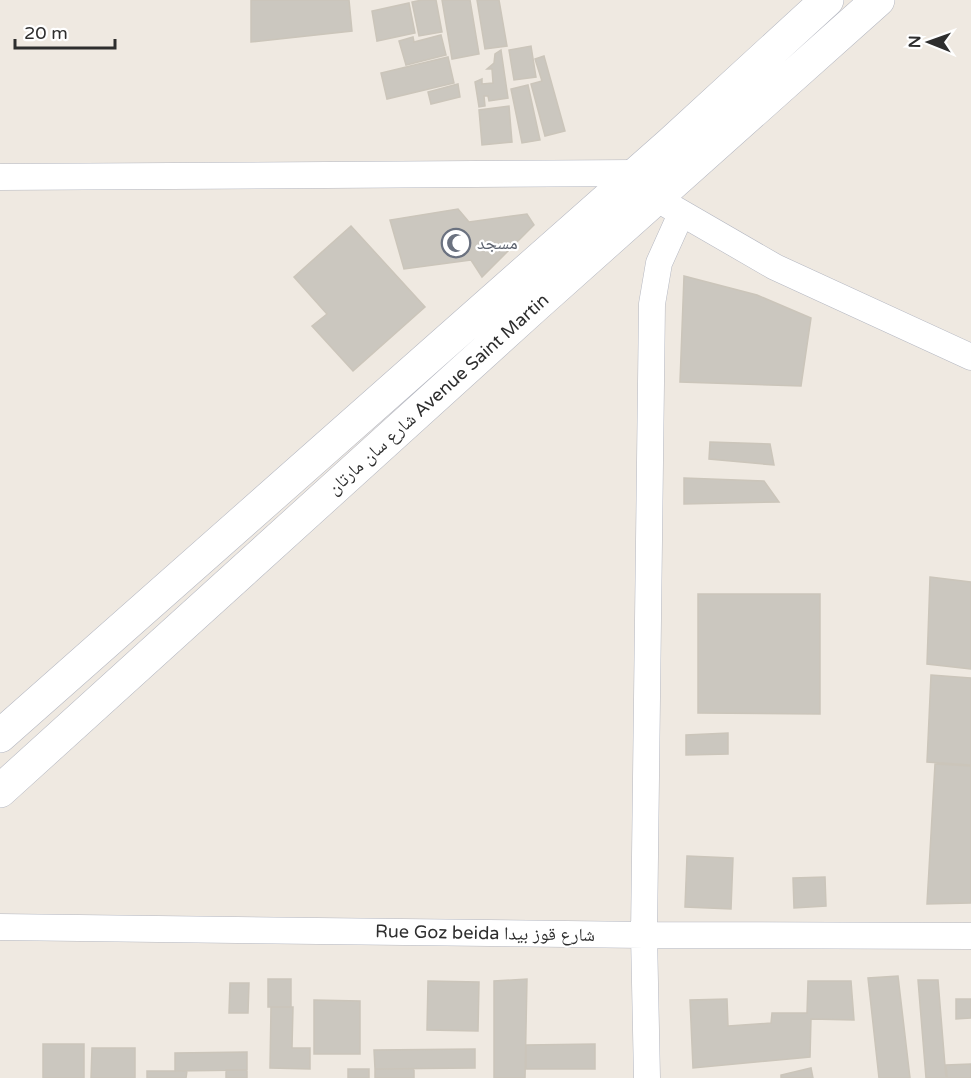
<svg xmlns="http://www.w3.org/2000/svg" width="971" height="1078" font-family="'Varela Round','Noto Naskh Arabic',sans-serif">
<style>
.building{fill:#cbc7bf;stroke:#cbc5ba;stroke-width:1.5}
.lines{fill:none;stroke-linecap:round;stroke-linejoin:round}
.street-casing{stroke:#b4b7c1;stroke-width:27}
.secondary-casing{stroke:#b4b7c1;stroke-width:34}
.street{stroke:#fff;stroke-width:26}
.secondary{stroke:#fff;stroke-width:33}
.labels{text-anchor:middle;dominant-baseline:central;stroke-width:4.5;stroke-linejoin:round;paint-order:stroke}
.worship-label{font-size:18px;fill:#5b616d;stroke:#fff;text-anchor:start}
.street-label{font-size:18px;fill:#2e2e2e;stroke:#fff}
</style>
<rect width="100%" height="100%" fill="#efe9e1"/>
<path class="building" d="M 251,0 L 349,0 L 352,31 L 251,42 Z
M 422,0 L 436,0 L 442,32 L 419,36 L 412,2 Z
M 442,0 L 470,0 L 479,54 L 452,59 Z
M 477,0 L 499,0 L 507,46 L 485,49 Z
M 409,3 L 415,33 L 377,41 L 372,11 Z
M 441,35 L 446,55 L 406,65 L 399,41 L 413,37 L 414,42 Z
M 531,46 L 536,77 L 514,80 L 509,50 Z
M 501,50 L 508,98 L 489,101 L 488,96 L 484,96 L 485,106 L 479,107 L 475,82 L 482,79 L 482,84 L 493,83 L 492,69 L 487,69 L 494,63 L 495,54 Z
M 544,56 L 565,131 L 545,136 L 531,84 L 542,81 L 535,59 Z
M 448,57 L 454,83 L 387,99 L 381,73 Z
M 458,84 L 460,97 L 431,104 L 428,92 Z
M 528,85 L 540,140 L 522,143 L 511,89 Z
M 509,106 L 512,142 L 482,145 L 479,110 Z
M 458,209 L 469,222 L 527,214 L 534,225 L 482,277 L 471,260 L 404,269 L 390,220 Z
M 351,226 L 425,307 L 353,371 L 312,326 L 327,314 L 294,277 Z
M 684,276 L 757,295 L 811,318 L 801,386 L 680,382 Z
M 710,442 L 770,444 L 774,465 L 709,459 Z
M 684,478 L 764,481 L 779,502 L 684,504 Z
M 930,577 L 971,582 L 971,669 L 927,664 Z
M 698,594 L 820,594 L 820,714 L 698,713 Z
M 931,675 L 971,678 L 971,765 L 927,762 Z
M 728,733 L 728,754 L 686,755 L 686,735 Z
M 935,764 L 971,766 L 971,903 L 927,904 Z
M 687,856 L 733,858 L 731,909 L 685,907 Z
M 825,877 L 826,906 L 794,908 L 793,878 Z
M 898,976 L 910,1078 L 879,1078 L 868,978 Z
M 268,979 L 291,979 L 291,1007 L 268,1007 Z
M 527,979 L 525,1078 L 494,1078 L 494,981 Z
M 918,980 L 938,980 L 946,1078 L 926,1078 Z
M 428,981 L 479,982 L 478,1031 L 427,1030 Z
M 808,981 L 851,981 L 854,1020 L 811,1019 L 810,1057 L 693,1068 L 690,1000 L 727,999 L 728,1026 L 771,1023 L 772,1013 L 807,1013 Z
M 230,983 L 249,983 L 248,1013 L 229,1013 Z
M 956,999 L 971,999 L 971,1018 L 956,1019 Z
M 314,1000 L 360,1001 L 360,1054 L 314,1054 Z
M 271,1007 L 293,1007 L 292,1048 L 310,1048 L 310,1069 L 270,1068 Z
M 43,1044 L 84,1044 L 84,1078 L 43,1078 Z
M 595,1044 L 595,1069 L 526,1069 L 526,1045 Z
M 92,1048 L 135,1048 L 135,1078 L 91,1078 Z
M 475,1049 L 475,1068 L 375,1069 L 374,1050 Z
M 247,1052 L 247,1070 L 175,1071 L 175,1053 Z
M 971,1064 L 971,1078 L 947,1078 L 946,1065 Z
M 811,1068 L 813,1078 L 781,1078 L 781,1075 Z
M 348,1069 L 369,1069 L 369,1078 L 348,1078 Z
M 375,1069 L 414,1069 L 414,1078 L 375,1078 Z
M 226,1070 L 247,1070 L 247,1078 L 226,1078 Z
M 147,1071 L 187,1071 L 186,1078 L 147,1078 Z"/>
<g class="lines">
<g class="street-casing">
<path id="street" d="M 0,177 L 636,173
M 666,204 L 775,267 L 971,357
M 0,927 L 644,935 L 971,936
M 647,1078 L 644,935 L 652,304 L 659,263 L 681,214"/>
</g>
<g class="secondary-casing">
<path id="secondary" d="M 0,736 L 671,143 L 827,0
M 0,791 L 534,307 L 878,0"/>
</g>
<use href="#street" class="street"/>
<use href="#secondary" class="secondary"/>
</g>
<defs>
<g id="mosque-ring" transform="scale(1.5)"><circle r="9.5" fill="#fff" stroke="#6b7280" stroke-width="1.5"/><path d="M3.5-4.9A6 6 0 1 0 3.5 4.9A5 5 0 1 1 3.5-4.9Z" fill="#6b7280"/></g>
</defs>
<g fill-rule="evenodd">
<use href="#mosque-ring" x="456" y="243"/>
</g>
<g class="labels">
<g class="worship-label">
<text x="477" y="243">مسجد</text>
</g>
<g class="street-label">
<text transform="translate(438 394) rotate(-42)">شارع سان مارتان Avenue Saint Martin</text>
<text transform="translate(485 933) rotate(1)">Rue Goz beida شارع قوز بيدا</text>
</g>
</g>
<g transform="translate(929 42) rotate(271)" stroke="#ffffff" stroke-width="4.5" paint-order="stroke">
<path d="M0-4.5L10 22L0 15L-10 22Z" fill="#2e2e2e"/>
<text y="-9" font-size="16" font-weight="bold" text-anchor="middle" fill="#2e2e2e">N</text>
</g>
<path d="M15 39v9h100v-9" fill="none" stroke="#2e2e2e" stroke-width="3"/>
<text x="24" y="39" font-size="18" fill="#2e2e2e" stroke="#ffffff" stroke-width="4.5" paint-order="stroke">20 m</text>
</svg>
